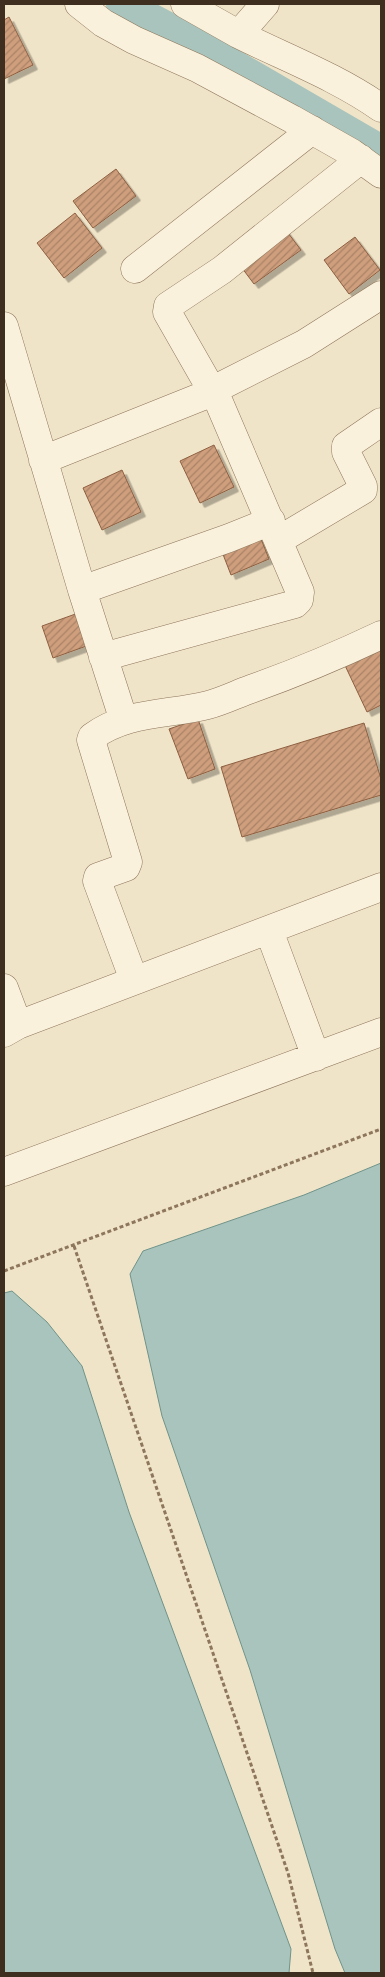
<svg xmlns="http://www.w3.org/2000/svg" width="385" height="1977" font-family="Lora,serif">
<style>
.water{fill:#a9c4bc;stroke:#6f938a}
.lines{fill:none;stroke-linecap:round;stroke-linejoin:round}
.canal{stroke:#a9c4bc;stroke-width:32}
.building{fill:url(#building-hatch);stroke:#8d5f41;filter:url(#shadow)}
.minor-casing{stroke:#8d765c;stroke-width:29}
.path{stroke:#8d765c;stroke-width:3;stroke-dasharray:4 2.5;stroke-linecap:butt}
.minor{stroke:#faf1dc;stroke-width:28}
</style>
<defs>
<pattern id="building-hatch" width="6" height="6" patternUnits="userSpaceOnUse" patternTransform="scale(1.25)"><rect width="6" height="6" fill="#cf9f7d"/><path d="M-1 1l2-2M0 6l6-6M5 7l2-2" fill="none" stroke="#a98266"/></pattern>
<filter id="shadow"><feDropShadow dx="4.5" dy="4.5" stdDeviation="0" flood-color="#0004"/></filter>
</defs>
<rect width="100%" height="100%" fill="#f0e4c8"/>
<path class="water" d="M 381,1163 L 381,1973 L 345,1973 L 335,1949 L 250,1670 L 162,1416 L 130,1274 L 143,1251 L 304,1195 Z
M 12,1291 L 47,1322 L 82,1366 L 129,1512 L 291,1949 L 289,1973 L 4,1973 L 4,1293 Z"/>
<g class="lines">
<path class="canal" d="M 122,4 L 183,36 L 381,151"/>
</g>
<path class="building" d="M 9,17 L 33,65 L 4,79 L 4,20 Z
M 116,169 L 136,196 L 93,228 L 73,201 Z
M 75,213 L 102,248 L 64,278 L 37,243 Z
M 285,229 L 301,250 L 254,284 L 239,264 Z
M 355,237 L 380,270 L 349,294 L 324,260 Z
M 214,445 L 234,487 L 200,503 L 180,461 Z
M 122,470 L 141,512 L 102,530 L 83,488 Z
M 257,529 L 269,559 L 231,575 L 219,544 Z
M 81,612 L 92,644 L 53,658 L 42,626 Z
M 381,642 L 381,705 L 367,712 L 341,657 Z
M 198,719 L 215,769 L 188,779 L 169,729 Z
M 364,723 L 381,779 L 381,795 L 242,837 L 221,767 Z"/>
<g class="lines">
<g class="minor-casing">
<path id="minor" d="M 79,4 L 103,23 L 134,40 L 197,68 L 292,119 L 352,153 L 381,174
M 185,4 C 203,14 220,24 238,34 C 286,58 337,77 381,108
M 239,34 L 265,4
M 135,269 L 312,130
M 4,326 L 82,590 L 124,721
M 215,396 L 167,312 L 168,306 L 222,270 L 361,159
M 43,460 L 213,392
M 279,540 L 363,490 L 363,486 L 346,452 L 346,446 L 381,422
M 82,590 L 229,538 L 271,521
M 103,657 L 295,604 L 299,600 L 300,592 L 215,393 L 219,387 L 304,344 L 381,295
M 274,944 L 316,1057
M 134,980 L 97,881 L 98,877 L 126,867 L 128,862 L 91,740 L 92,737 C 127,711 169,715 208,705 C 223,701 237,694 251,689 C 296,673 339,655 381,635
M 4,988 L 18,1025
M 4,1033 L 18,1025 L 381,887
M 4,1172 L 381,1032"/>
</g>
<path class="path" d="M 74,1246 L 288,1873 L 313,1973
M 4,1271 L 381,1129"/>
<use href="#minor" class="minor"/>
</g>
<rect width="385" height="1977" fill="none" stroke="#3d2e20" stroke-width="10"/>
</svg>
